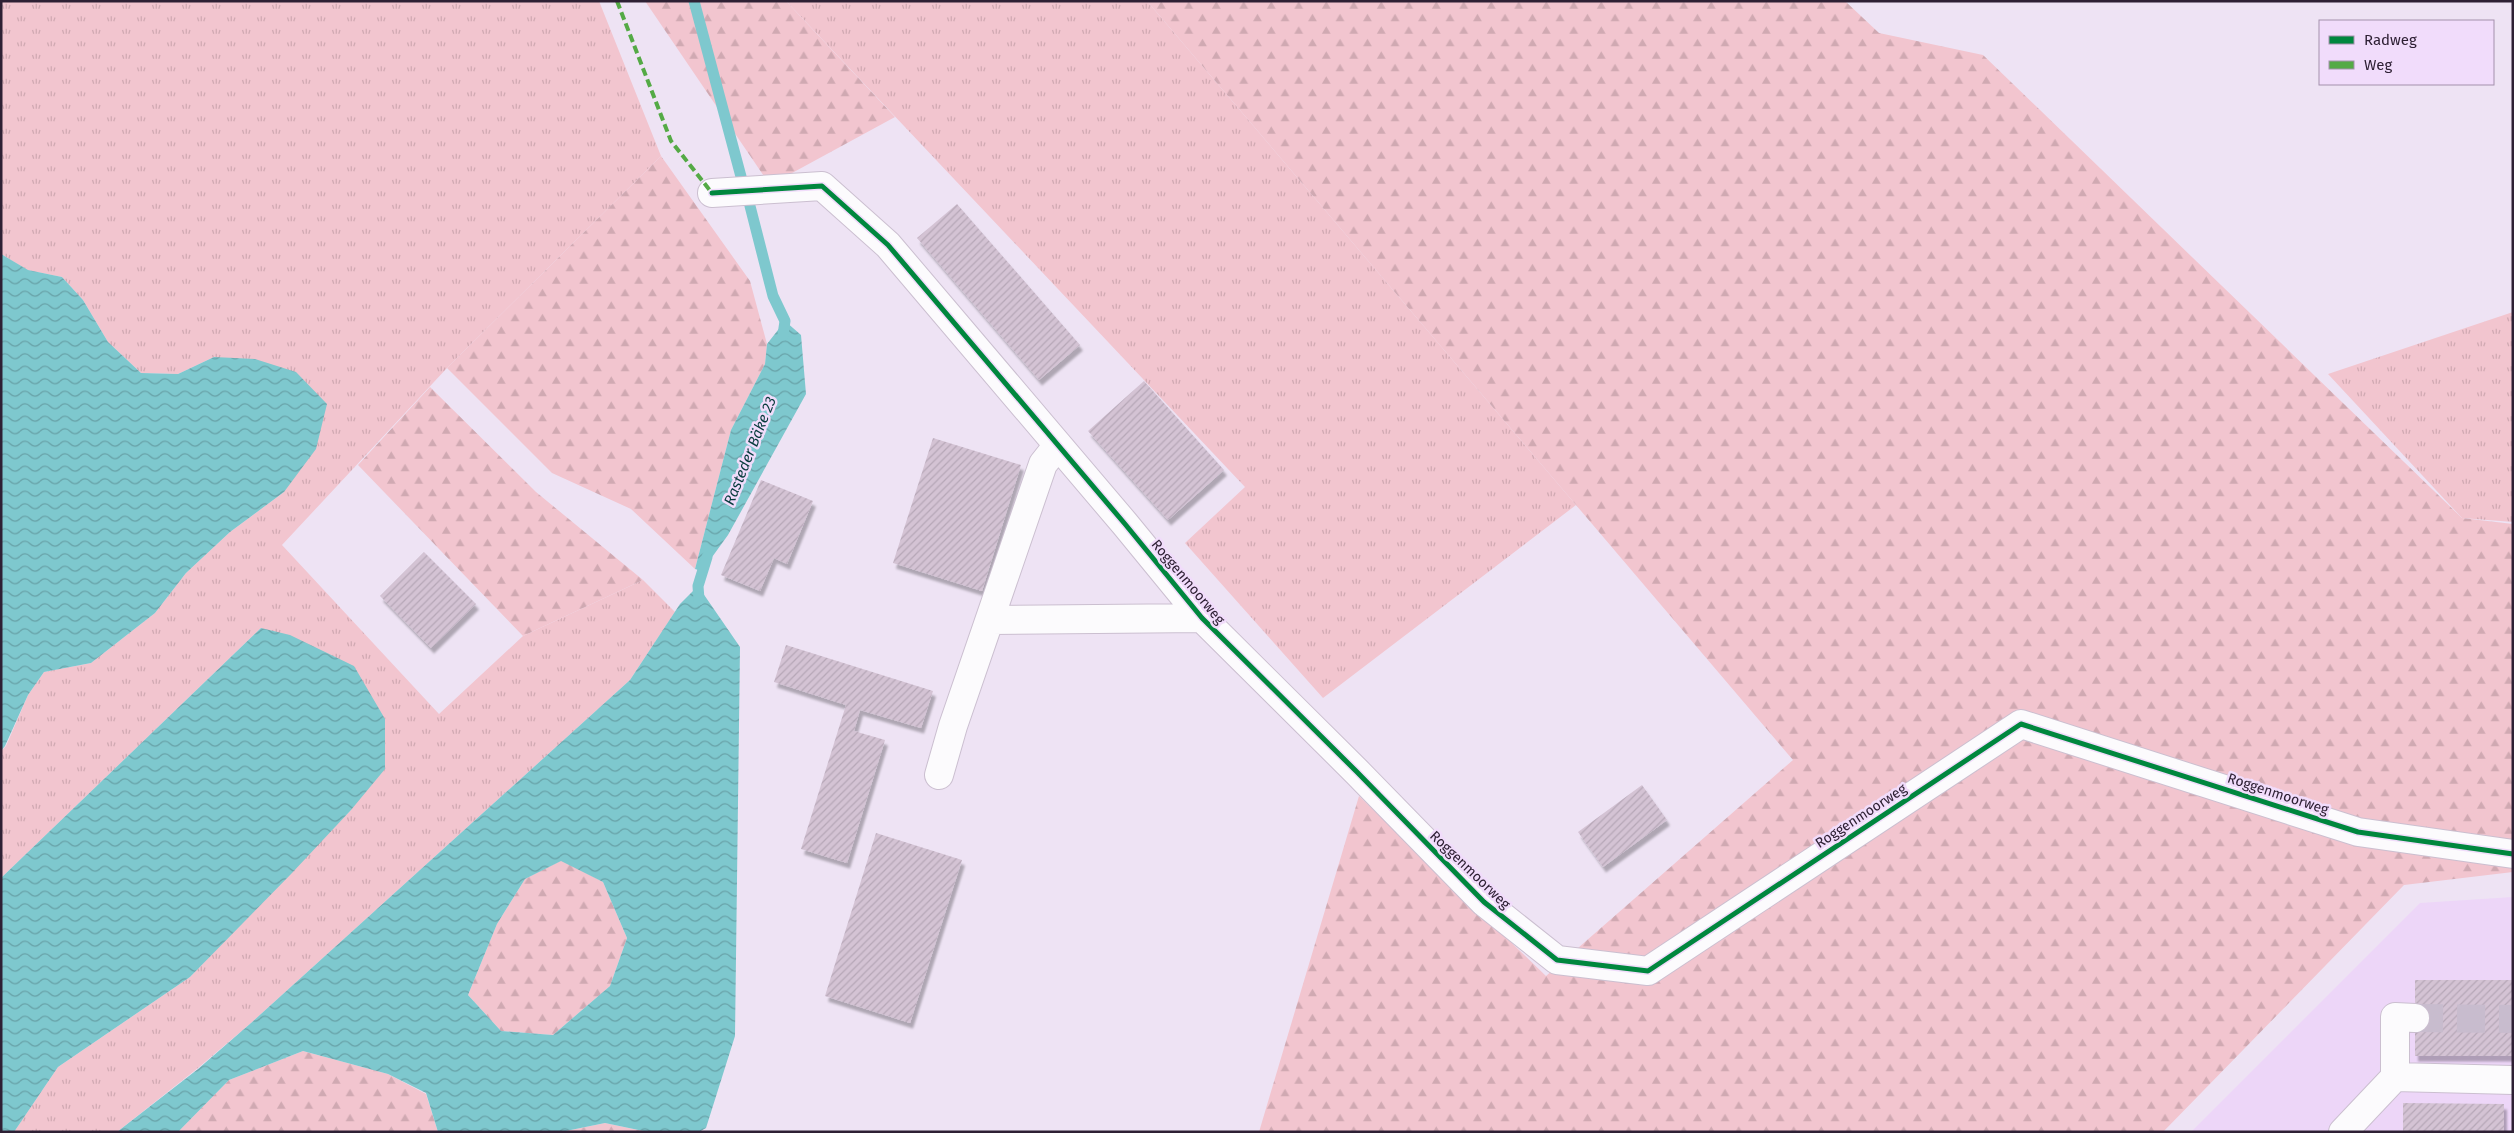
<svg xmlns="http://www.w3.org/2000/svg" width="2514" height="1133" font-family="'Fira Sans',sans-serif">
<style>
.built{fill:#edd6f8}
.grass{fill:url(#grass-tufts)}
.forest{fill:url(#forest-firs)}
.water{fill:url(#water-waves);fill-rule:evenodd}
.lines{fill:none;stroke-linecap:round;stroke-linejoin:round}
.stream{stroke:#7ec8ce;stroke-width:11}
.building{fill:url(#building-hatch);filter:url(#shadow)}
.minor-tunnel{stroke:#c8bcce;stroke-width:28;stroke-dasharray:28 14;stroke-linecap:butt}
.minor-casing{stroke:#cbbfd0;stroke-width:30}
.minor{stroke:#fcfbfd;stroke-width:28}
.quiet{stroke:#54aa45;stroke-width:4;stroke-dasharray:8 4;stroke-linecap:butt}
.cycleway-casing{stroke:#f1dcfb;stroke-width:8}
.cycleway{stroke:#00873e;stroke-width:5}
.labels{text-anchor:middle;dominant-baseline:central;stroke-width:5;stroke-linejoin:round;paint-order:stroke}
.street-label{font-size:14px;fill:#2e2034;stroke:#f1dcfb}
.water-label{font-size:15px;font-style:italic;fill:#063b3c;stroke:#f1dcfb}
</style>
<defs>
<pattern id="grass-tufts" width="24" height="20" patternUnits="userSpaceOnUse" patternTransform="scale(1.25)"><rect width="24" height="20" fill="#f2c5cf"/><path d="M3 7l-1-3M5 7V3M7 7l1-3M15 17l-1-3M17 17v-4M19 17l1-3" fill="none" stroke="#d0a9b2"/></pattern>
<pattern id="forest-firs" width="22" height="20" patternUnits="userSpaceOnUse" patternTransform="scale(1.25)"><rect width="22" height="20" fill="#f2c5cf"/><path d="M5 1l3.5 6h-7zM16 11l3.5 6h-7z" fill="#d0a9b2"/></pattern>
<pattern id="water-waves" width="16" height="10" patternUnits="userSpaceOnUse" patternTransform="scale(1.25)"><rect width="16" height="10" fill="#7ec8ce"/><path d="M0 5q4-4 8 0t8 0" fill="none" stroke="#68a2a8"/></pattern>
<pattern id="building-hatch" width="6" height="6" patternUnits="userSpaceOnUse" patternTransform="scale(1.25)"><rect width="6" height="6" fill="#d4c3d4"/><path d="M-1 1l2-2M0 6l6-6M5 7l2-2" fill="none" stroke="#b6a7b7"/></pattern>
<filter id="shadow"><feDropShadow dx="3" dy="5.5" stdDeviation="1" flood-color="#0004"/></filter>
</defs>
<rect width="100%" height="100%" fill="#eee3f4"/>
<path class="built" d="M 2513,897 L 2513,1132 L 2191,1132 L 2420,903 Z"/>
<path class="grass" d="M 1,1 L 599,1 L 661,156 L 447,368 L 282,545 L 439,714 L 523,636 L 643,580 L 675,612 L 630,680 L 251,1023 L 198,1068 L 117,1132 L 14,1132 L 58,1067 L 190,977 L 351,810 L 261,628 L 1,878 L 1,751 L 6,746 L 28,695 L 44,672 L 91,663 L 155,613 L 186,573 L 230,532 L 284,492 L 214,357 L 178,374 L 141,373 L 108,342 L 83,300 L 62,277 L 27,270 L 1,254 Z
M 786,1 L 1147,1 L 1576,505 L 1323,698 L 1185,543 L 1245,487 Z
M 2513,312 L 2513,522 L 2462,518 L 2328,374 Z"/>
<path class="forest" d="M 645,1 L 786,1 L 895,117 L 770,185 Z
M 1147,1 L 1845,1 L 1879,33 L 1983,55 L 2462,518 L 2513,524 L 2513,872 L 2404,885 L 2163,1132 L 1259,1132 L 1359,796 L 1546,976 L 1793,760 Z
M 661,156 L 750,281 L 767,344 L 765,364 L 731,430 L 695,569 L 631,509 L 552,473 L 447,368 Z
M 430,387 L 536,492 L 643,580 L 523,636 L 358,465 Z
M 562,860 L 603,882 L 627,938 L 610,986 L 553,1035 L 501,1031 L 468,995 L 497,924 L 525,879 Z
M 303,1051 L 388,1074 L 426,1094 L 438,1132 L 178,1132 L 229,1080 Z
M 605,1123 L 648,1132 L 561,1132 Z"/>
<path class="water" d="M 1,254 L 28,270 L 62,277 L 83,300 L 108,342 L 141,373 L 178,374 L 214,357 L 255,359 L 296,372 L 327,404 L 316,449 L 284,492 L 230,532 L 186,573 L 155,613 L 91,663 L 44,672 L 28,695 L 5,746 L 1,751 Z
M 785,321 L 801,335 L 806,394 L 728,535 L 702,571 L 695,569 L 731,430 L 765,364 L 767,344 Z
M 698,586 L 740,647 L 735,1036 L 706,1128 L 699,1132 L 648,1132 L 605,1123 L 561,1132 L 438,1132 L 426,1093 L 388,1074 L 303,1051 L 229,1080 L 178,1132 L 117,1132 L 198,1069 L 251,1023 L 630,680 L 680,604 ZM 561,861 L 603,882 L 627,938 L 610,986 L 553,1035 L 501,1031 L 468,995 L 497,924 L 525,879 Z
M 261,628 L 290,635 L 354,666 L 385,719 L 385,769 L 351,810 L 292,873 L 190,977 L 58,1067 L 14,1132 L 1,1132 L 1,878 Z"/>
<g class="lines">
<path class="stream" d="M 694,1 L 743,184
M 750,206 L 773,296 L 785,321 L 783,335
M 699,600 L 698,586 L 707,557"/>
</g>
<path class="building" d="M 957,204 L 1080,345 L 1039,380 L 917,238 Z
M 1144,381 L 1224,470 L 1168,520 L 1088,431 Z
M 933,438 L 1021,465 L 982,591 L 893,563 Z
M 761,480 L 813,501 L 787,564 L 774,558 L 760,591 L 721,575 Z
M 424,552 L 476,604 L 431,648 L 380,596 Z
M 786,645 L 933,691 L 921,728 L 860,710 L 854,731 L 885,740 L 847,863 L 801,849 L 846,705 L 774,682 Z
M 1642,785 L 1667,820 L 1603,867 L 1578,832 Z
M 876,833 L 962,860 L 910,1023 L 825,996 Z
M 2415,980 L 2513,980 L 2513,1056 L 2415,1056 Z
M 2403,1103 L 2504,1104 L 2504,1132 L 2403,1132 Z"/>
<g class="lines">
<path class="minor-tunnel" d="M 2415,1018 L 2513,1019"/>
<g class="minor-casing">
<path id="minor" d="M 712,193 L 822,186 L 888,245 L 1125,524 L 1202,618 L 1357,772 L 1484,902 L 1557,960 L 1648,971 L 2021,724 L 2358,832 L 2513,854
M 991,620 L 1202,618
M 939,775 L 953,726 L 1043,464 L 1058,445
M 2415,1018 L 2395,1017 L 2395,1077 L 2513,1080
M 2343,1132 L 2395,1077"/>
</g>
<use href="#minor" class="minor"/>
<path class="quiet" d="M 617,1 L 671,141 L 712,193"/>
<g class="cycleway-casing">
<path id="cycleway" d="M 712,193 L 822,186 L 888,245 L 1125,524 L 1202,618 L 1357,772 L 1484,902 L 1557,960 L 1648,971 L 2021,724 L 2358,832 L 2513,854"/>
</g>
<use href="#cycleway" class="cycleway"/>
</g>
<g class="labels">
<g class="street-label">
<text transform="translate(1188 582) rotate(50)">Roggenmoorweg</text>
<text transform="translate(2278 794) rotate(18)">Roggenmoorweg</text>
<text transform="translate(1861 816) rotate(-33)">Roggenmoorweg</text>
<text transform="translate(1470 870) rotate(44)">Roggenmoorweg</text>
</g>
<g class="water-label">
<text transform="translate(750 451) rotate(-68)">Rasteder Bäke 23</text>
</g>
</g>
<rect width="2514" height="1133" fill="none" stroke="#2e2034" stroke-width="5"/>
<rect x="2319" y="20" width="175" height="65" fill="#f1dcfb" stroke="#a391ab"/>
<rect x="2329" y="36" width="25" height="8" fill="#00873e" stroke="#a391ab"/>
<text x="2364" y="45" font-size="15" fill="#2e2034">Radweg</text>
<rect x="2329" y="61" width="25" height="8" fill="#54aa45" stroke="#a391ab"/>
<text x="2364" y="70" font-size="15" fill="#2e2034">Weg</text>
</svg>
